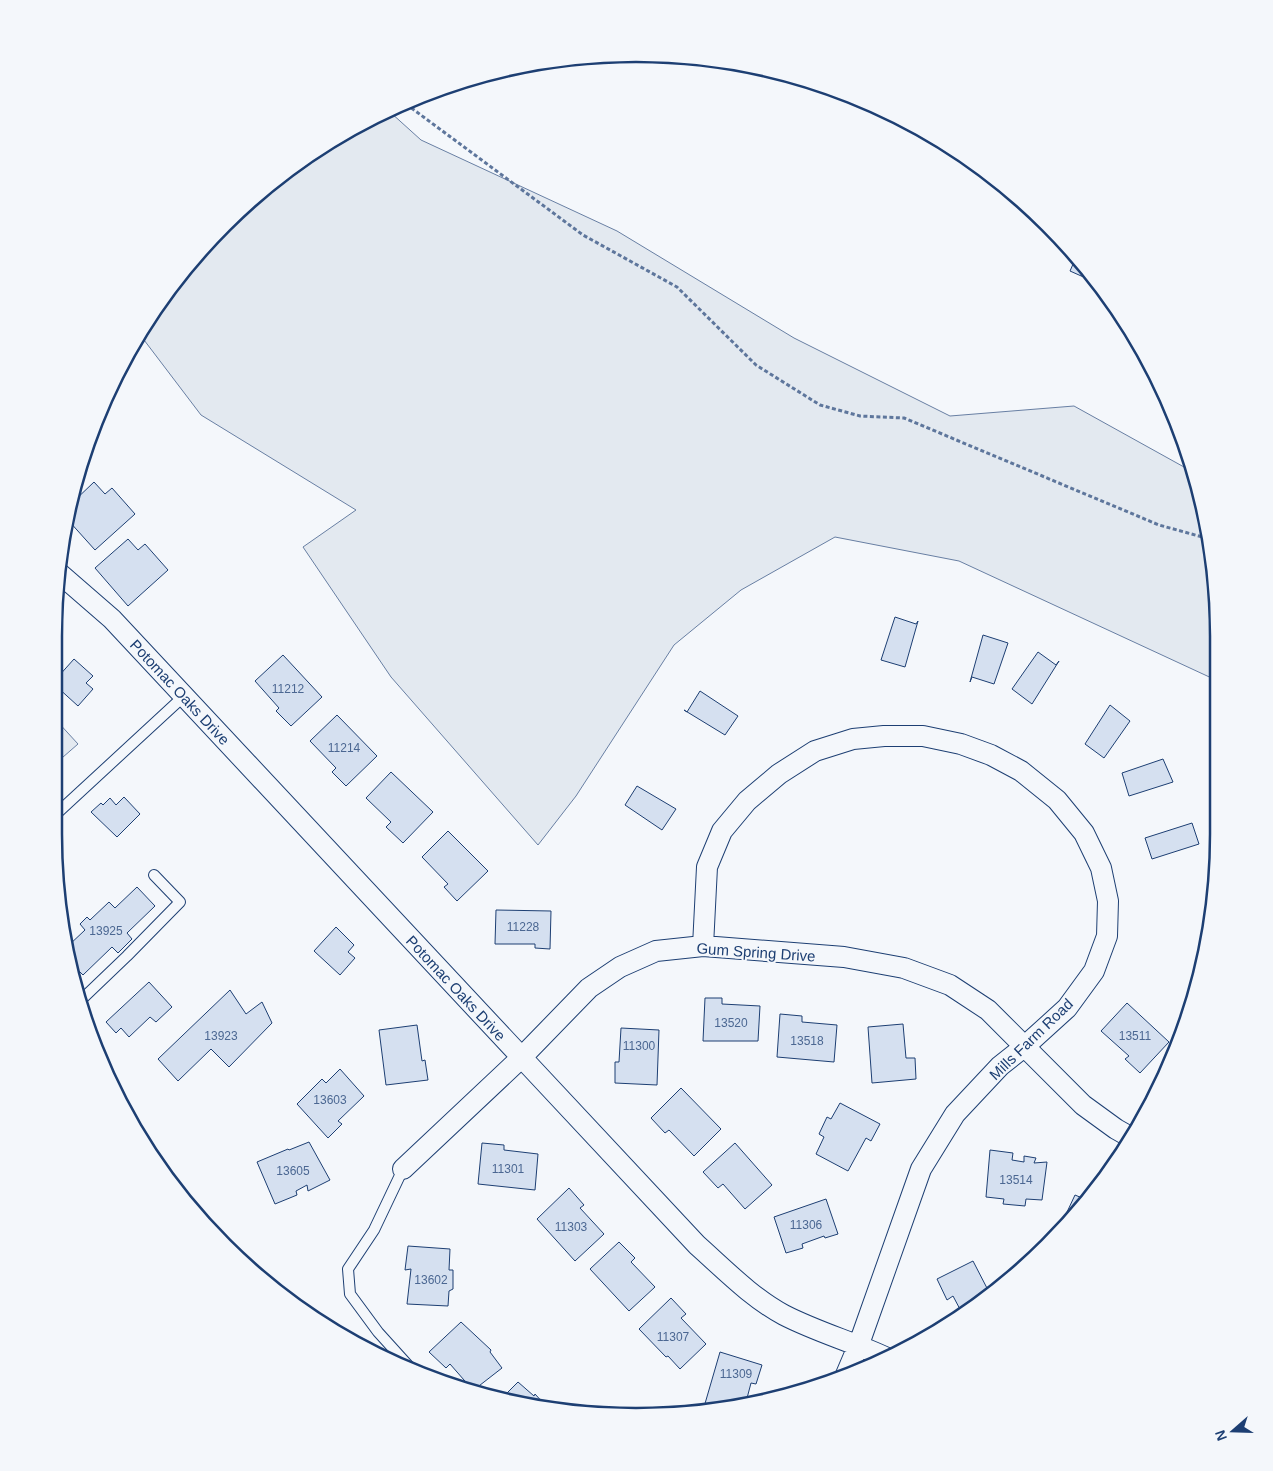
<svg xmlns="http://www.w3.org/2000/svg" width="1273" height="1471" font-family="Helvetica,sans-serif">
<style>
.green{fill:#e3e9f0;stroke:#687fa3}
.building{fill:#d5e0f0;stroke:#1d3f73}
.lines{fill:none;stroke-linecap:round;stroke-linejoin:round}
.lane-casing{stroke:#1d3f73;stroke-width:12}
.street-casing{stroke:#1d3f73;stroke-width:22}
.path{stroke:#5e769c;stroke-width:3;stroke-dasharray:4 2.5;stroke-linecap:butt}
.lane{stroke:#f4f7fb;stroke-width:10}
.street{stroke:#f4f7fb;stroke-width:20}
.labels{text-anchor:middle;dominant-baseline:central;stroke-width:4;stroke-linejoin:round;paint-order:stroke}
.number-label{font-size:12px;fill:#4b6792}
.street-label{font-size:15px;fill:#1d3f73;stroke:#f4f7fb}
.rim{fill:none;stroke:#1d3f73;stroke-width:2.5}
</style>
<rect width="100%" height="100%" fill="#f4f7fb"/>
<path class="green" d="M 390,112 L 421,140 L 617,231 L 794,338 L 950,416 L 1074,406 L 1193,472 L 1218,598 L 1218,681 L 959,561 L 835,537 L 741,590 L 674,645 L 576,796 L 538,845 L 391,677 L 303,547 L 356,510 L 201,415 L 141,336 L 174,282 L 252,198 L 345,132 Z
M 56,720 L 78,744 L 55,764 Z"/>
<path class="building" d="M 1077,255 L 1097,283 L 1070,271 Z
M 94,482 L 105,494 L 112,488 L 135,514 L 95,550 L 68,520 L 72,503 Z
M 128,539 L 138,550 L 145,544 L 168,570 L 128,606 L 95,568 Z
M 895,617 L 916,624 L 918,621 L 905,667 L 881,660 Z
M 983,635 L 1008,643 L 994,684 L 972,677 L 970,682 Z
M 1038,652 L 1056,665 L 1059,661 L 1032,704 L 1012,689 Z
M 283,655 L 322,697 L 291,726 L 276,711 L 279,708 L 255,681 Z
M 74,659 L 93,676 L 86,683 L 93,689 L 78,706 L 56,686 L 57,678 Z
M 700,691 L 738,716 L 725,735 L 684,710 L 687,712 Z
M 1110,705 L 1130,721 L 1104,758 L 1085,744 Z
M 337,715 L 377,756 L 346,786 L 332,772 L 336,768 L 310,741 Z
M 1163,759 L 1173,782 L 1129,796 L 1122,773 Z
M 391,772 L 433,812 L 403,843 L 386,827 L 391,822 L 366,798 Z
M 637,786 L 676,809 L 662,830 L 625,805 Z
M 124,797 L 140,814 L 117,837 L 91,812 L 101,803 L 103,805 L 110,798 L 116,805 Z
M 1192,823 L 1199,844 L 1152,859 L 1145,838 Z
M 448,831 L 488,871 L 457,901 L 444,887 L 448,884 L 422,857 Z
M 137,887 L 155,906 L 127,933 L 132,939 L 118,953 L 112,947 L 83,975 L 76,968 L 72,972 L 68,946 L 85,930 L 80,924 L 87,917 L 90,920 L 109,902 L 115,908 Z
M 496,910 L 551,911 L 550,949 L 535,948 L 535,944 L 495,944 Z
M 336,927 L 354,945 L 348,952 L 355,958 L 340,975 L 314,951 Z
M 149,982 L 172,1007 L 156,1022 L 150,1017 L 129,1037 L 121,1028 L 116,1033 L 106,1022 Z
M 230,990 L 246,1014 L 262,1002 L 272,1023 L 229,1067 L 211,1049 L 178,1081 L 158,1059 Z
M 705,998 L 722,998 L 722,1004 L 760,1006 L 758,1041 L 703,1041 Z
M 1127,1003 L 1169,1042 L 1140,1073 L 1125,1059 L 1129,1056 L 1101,1031 Z
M 780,1014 L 802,1016 L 802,1022 L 837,1025 L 834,1062 L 777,1057 Z
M 903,1024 L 906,1058 L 915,1058 L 916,1079 L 872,1083 L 868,1027 Z
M 417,1025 L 422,1061 L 425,1060 L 428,1080 L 386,1085 L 379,1030 Z
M 621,1028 L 659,1030 L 657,1085 L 615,1083 L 615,1062 L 619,1062 Z
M 340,1069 L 364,1096 L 338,1121 L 342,1124 L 328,1138 L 297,1104 L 322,1079 L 326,1083 Z
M 681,1088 L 721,1129 L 694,1156 L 669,1130 L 665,1133 L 651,1118 Z
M 840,1103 L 880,1124 L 871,1141 L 866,1138 L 848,1171 L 816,1154 L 824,1137 L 819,1134 L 827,1117 L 831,1119 Z
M 309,1142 L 330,1180 L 308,1191 L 307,1185 L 296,1191 L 297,1195 L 275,1204 L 257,1162 L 288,1149 L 289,1150 Z
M 482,1143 L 504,1145 L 504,1150 L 538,1154 L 535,1190 L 478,1184 Z
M 735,1143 L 772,1185 L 745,1209 L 723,1184 L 718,1188 L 703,1172 Z
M 990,1150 L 1013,1153 L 1012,1160 L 1024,1162 L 1024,1156 L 1036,1158 L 1034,1163 L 1047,1162 L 1042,1200 L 1026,1199 L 1025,1206 L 1003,1204 L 1004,1199 L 986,1197 Z
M 569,1188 L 584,1205 L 580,1208 L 604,1234 L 575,1261 L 537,1219 Z
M 1075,1195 L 1087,1200 L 1063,1229 L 1060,1227 Z
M 826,1199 L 838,1234 L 825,1238 L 824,1236 L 802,1244 L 803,1248 L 786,1253 L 774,1217 Z
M 619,1242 L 635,1258 L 631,1262 L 655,1287 L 629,1311 L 590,1269 Z
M 408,1246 L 450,1249 L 449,1270 L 453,1270 L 453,1289 L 449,1291 L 448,1306 L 407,1304 L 411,1269 L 405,1270 Z
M 973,1261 L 989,1292 L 962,1313 L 953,1296 L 947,1300 L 937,1279 Z
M 671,1298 L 686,1314 L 681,1318 L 706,1344 L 680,1369 L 668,1356 L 666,1357 L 639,1329 Z
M 461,1322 L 491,1350 L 490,1352 L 502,1368 L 475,1389 L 471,1388 L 450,1364 L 446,1368 L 429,1352 Z
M 720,1352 L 762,1365 L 756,1384 L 751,1383 L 746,1402 L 711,1409 L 704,1407 Z
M 518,1382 L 534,1396 L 535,1394 L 546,1406 L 545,1408 L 503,1397 Z"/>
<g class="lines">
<g class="lane-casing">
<path id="lane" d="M 54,816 L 184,696
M 80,1001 L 127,956 L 180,902 L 154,875
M 403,1169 L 374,1230 L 348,1269 L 350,1294 L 378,1332 L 416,1374"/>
</g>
<g class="street-casing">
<path id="street" d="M 59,573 L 112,619 L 697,1245 C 724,1269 752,1298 784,1315 C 817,1332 853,1342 887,1358
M 703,946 L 707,867 L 722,831 L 747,801 L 779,774 L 815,751 L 853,739 L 884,736 L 923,736 L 961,744 L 991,755 L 1021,771 L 1057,800 L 1084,833 L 1101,868 L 1108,901 L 1107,936 L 1094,971 L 1067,1008 L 1024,1047 L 1000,1066 L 955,1114 L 921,1169 L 859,1344 L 845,1377
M 403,1169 L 521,1058 L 589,988 L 620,967 L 656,951 L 703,946 L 844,957 L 904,968 L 950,985 L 988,1010 L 1083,1105 L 1116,1129 L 1132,1138"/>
</g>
<path class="path" d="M 406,104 L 583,235 L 677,287 L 756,365 L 820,405 L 860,416 L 904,418 L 1159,525 L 1206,538"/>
<use href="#lane" class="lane"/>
<use href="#street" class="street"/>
</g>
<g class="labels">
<g class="number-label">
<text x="288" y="689">11212</text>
<text x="344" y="748">11214</text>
<text x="523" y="927">11228</text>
<text x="106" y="931">13925</text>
<text x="731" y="1023">13520</text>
<text x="221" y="1036">13923</text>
<text x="1135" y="1036">13511</text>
<text x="807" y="1041">13518</text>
<text x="639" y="1046">11300</text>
<text x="330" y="1100">13603</text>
<text x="508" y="1169">11301</text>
<text x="293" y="1171">13605</text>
<text x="1016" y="1180">13514</text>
<text x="806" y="1225">11306</text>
<text x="571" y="1227">11303</text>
<text x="431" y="1280">13602</text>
<text x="673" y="1337">11307</text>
<text x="736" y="1374">11309</text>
</g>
<g class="street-label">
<text transform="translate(180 692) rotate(47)">Potomac Oaks Drive</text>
<text transform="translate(756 952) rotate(4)">Gum Spring Drive</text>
<text transform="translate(456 988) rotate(47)">Potomac Oaks Drive</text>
<text transform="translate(1031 1039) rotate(-44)">Mills Farm Road</text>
</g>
</g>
<path d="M0 0H1273V1471H0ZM636 62H636A574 574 0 0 1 1210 636V834A574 574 0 0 1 636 1408H636A574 574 0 0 1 62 834V636A574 574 0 0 1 636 62Z" fill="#f4f7fb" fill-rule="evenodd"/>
<path class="rim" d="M636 62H636A574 574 0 0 1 1210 636V834A574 574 0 0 1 636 1408H636A574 574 0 0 1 62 834V636A574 574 0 0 1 636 62Z"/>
<g transform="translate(1233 1431) rotate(250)" stroke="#f4f7fb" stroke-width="4" paint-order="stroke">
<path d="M0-4L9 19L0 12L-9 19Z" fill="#1d3f73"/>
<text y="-8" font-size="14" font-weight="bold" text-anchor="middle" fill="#1d3f73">N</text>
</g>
</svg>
